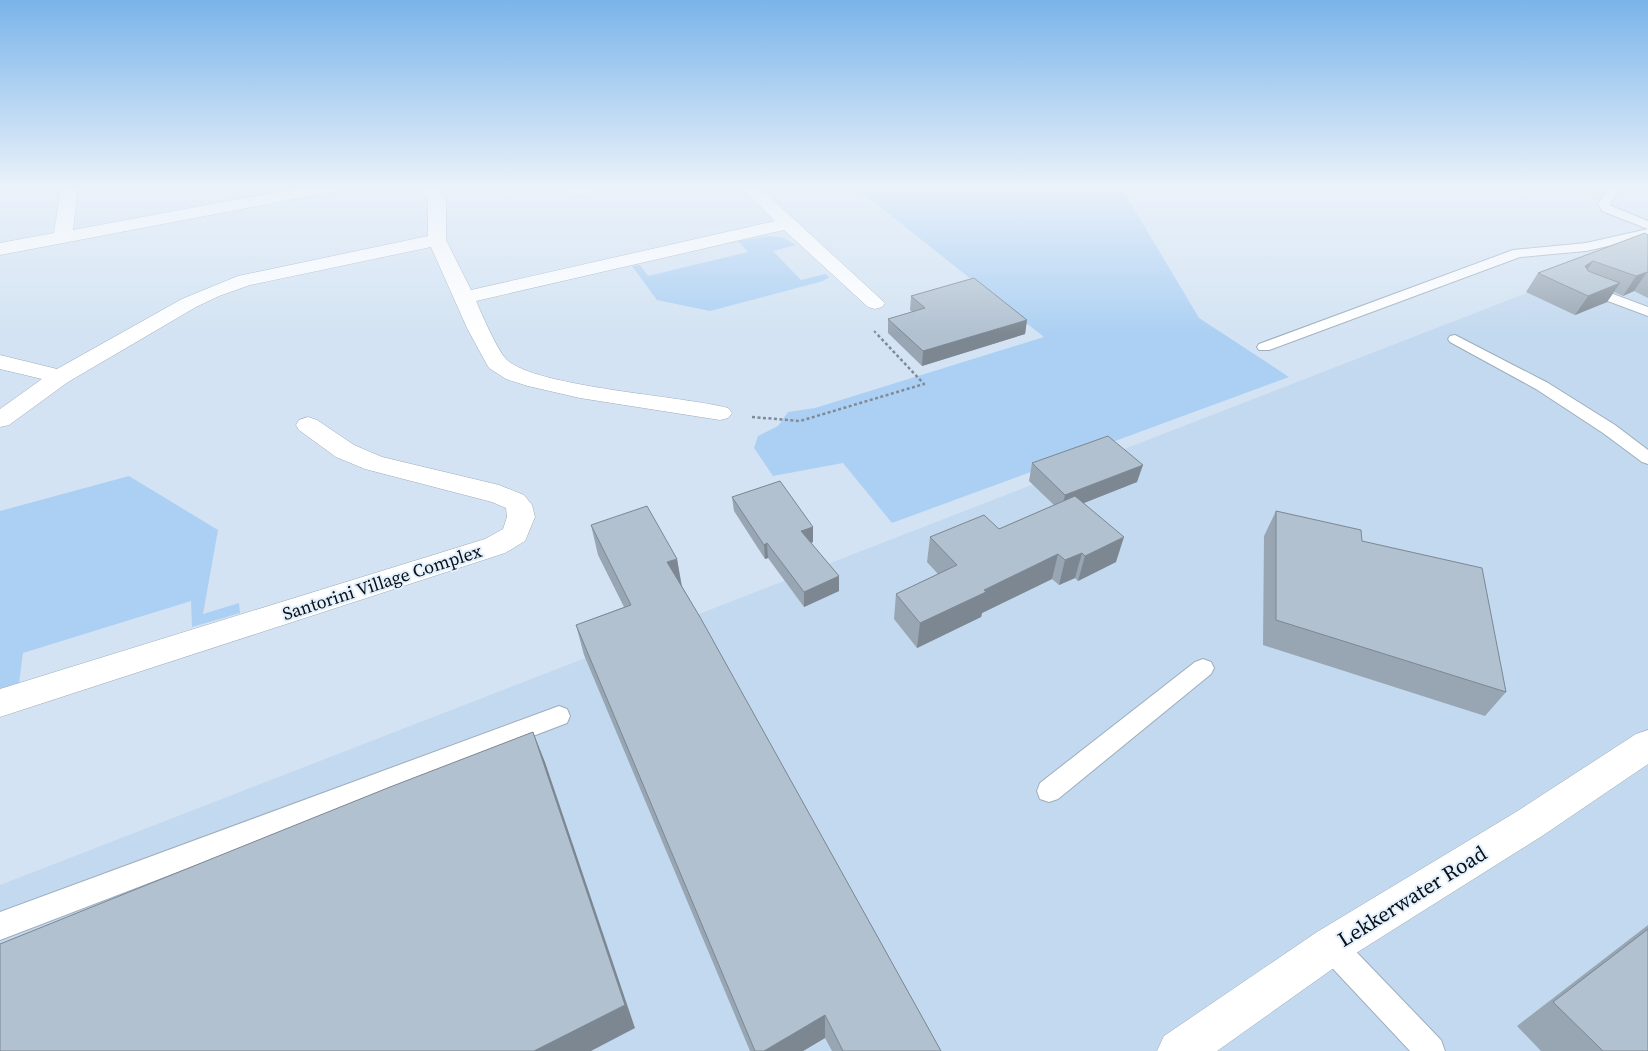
<svg xmlns="http://www.w3.org/2000/svg" width="1648" height="1051" font-family="'Source Serif 4',serif">
<style>
.built{fill:#c3d9ef}
.green{fill:#acd0f3}
.lines{fill:none;stroke-linecap:round;stroke-linejoin:round}
.service-casing{stroke:#9dadbc;stroke-width:2}
.minor-casing{stroke:#9dadbc;stroke-width:1}
.path-far1{stroke:#808b97;stroke-width:2;stroke-dasharray:2.5 2;stroke-linecap:butt}
.path{stroke:#808b97;stroke-width:2.5;stroke-dasharray:3 2.5;stroke-linecap:butt}
.service{fill:#fff;fill-rule:evenodd}
.minor{fill:#fff;fill-rule:evenodd}
.wall{fill:#98a6b3}
.shaded-wall{fill:#7c8792}
.building{fill:#b1c1d0;stroke:#7c8792}
.labels{text-anchor:middle;dominant-baseline:central;stroke-width:4;stroke-linejoin:round;paint-order:stroke}
.street-label{font-size:18px;fill:#090e14;stroke:#e3f0fd}
.near-street-label{font-size:21px;fill:#090e14;stroke:#e3f0fd}
</style>
<rect width="100%" height="100%" fill="#d3e3f3"/>
<path class="built" d="M 1648,246 L 1648,1051 L 0,1051 L 0,885 Z"/>
<path class="green" d="M 855,187 L 1121,187 L 1199,318 L 1289,377 L 892,523 L 843,463 L 773,476 L 754,448 L 758,436 L 778,426 L 788,412 L 815,408 L 1044,337 Z
M 770,236 L 784,238 L 796,245 L 773,251 L 801,280 L 825,274 L 829,277 L 823,281 L 710,311 L 657,300 L 632,266 L 640,265 L 648,276 L 748,252 L 738,241 Z
M 129,476 L 218,530 L 203,614 L 239,603 L 240,613 L 192,627 L 191,601 L 23,653 L 19,684 L 0,691 L 0,511 Z"/>
<g class="lines">
<g class="service-casing">
<path id="service" d="M 1610,187 L 1622,187 L 1610,203 L 1611,206 L 1648,221 L 1648,229 L 1602,211 L 1598,203 Z
M 1648,229 L 1648,237 L 1586,251 L 1520,257 L 1269,350 L 1259,350 L 1257,347 L 1259,344 L 1513,250 L 1586,243 Z
M 1586,284 L 1648,307 L 1648,316 L 1581,291 L 1579,288 L 1581,285 Z
M 1455,335 L 1548,383 L 1615,425 L 1648,450 L 1648,464 L 1642,462 L 1603,433 L 1536,389 L 1450,342 L 1448,339 L 1450,336 Z
M 1203,659 L 1211,662 L 1214,668 L 1211,674 L 1058,799 L 1049,802 L 1040,799 L 1037,791 L 1040,783 L 1195,662 Z
M 559,706 L 567,709 L 570,716 L 567,723 L 0,940 L 0,912 Z
M 1331,932 L 1341,936 L 1441,1040 L 1445,1051 L 1410,1051 L 1321,956 L 1317,946 L 1321,936 Z"/>
</g>
<g class="minor-casing">
<path id="minor" d="M 61,187 L 78,187 L 73,230 L 303,187 L 339,187 L 337,191 L 331,192 L 0,255 L 0,243 L 54,233 Z
M 420,187 L 437,187 L 446,200 L 446,240 L 471,290 L 775,221 L 741,187 L 759,187 L 885,303 L 882,307 L 875,309 L 868,307 L 784,230 L 476,301 C 482,315 497,349 506,359 C 533,387 683,396 728,408 L 732,413 L 728,418 L 720,420 L 580,398 L 528,386 L 506,379 L 489,368 L 486,363 L 467,328 L 431,247 L 250,285 L 219,296 L 196,307 L 68,382 L 9,425 L 0,427 L 0,409 L 42,379 L 0,369 L 0,355 L 57,369 L 182,299 L 238,276 L 428,236 L 428,200 Z
M 569,187 L 601,187 L 599,191 L 576,195 L 570,194 L 567,190 Z
M 308,417 L 317,420 L 354,445 L 382,457 L 499,485 L 524,495 L 532,505 L 535,517 L 525,541 L 505,553 L 0,717 L 0,689 L 485,539 L 503,529 L 507,517 L 506,508 L 492,502 L 365,469 L 336,457 L 299,430 L 296,425 L 299,420 Z
M 1648,730 L 1648,764 L 1542,836 L 1345,960 L 1217,1051 L 1157,1051 L 1164,1036 L 1317,932 L 1516,812 L 1636,734 Z"/>
</g>
<path class="path-far1" d="M 874,331 L 877,334"/>
<path class="path" d="M 752,417 L 800,421 L 924,384 L 876,333"/>
<use href="#service" class="service"/>
<use href="#minor" class="minor"/>
</g>
<path class="wall" d="M 1637,187 L 1648,187 L 1648,191 Z
M 1648,235 L 1648,298 L 1634,291 L 1623,296 L 1614,292 L 1607,302 L 1575,315 L 1526,292 L 1538,273 Z
M 911,296 L 1027,320 L 1025,334 L 922,366 L 888,333 L 888,319 L 912,312 L 910,310 Z
M 1032,463 L 1137,482 L 1084,503 L 1116,562 L 1078,581 L 1075,578 L 1059,585 L 1052,579 L 982,613 L 981,617 L 917,648 L 894,619 L 896,594 L 938,574 L 927,562 L 930,537 L 999,529 L 1054,505 L 1029,481 Z
M 732,497 L 813,527 L 813,542 L 810,543 L 839,591 L 804,607 L 768,558 L 765,559 L 734,511 Z
M 1276,511 L 1362,541 L 1506,692 L 1485,716 L 1263,645 L 1264,536 Z
M 591,525 L 677,559 L 682,586 L 941,1051 L 832,1051 L 825,1038 L 803,1051 L 750,1051 L 584,655 L 576,625 L 624,607 L 598,555 Z
M 1648,925 L 1648,1051 L 1541,1051 L 1517,1026 Z"/>
<path class="shaded-wall" d="M 1593,261 L 1581,280 L 1585,266 Z
M 1647,272 L 1634,291 L 1623,296 L 1636,276 Z
M 1620,283 L 1607,302 L 1575,315 L 1588,296 Z
M 1027,320 L 1025,334 L 922,366 L 923,351 Z
M 1143,465 L 1137,482 L 1061,512 L 1065,495 Z
M 813,527 L 813,542 L 801,546 L 801,531 Z
M 1124,537 L 1116,562 L 1078,581 L 1085,556 Z
M 767,543 L 768,558 L 765,559 L 764,545 Z
M 1082,553 L 1075,578 L 1059,585 L 1065,560 Z
M 1058,554 L 1052,579 L 982,613 L 981,617 L 917,648 L 920,623 L 984,590 Z
M 677,559 L 682,589 L 667,562 Z
M 839,576 L 839,591 L 804,607 L 804,592 Z
M 533,732 L 545,762 L 635,1028 L 591,1051 L 534,1051 Z
M 825,1015 L 825,1038 L 803,1051 L 764,1051 Z"/>
<path class="building" d="M 1645,233 L 1648,235 L 1648,273 L 1647,272 L 1636,276 L 1593,261 L 1585,266 L 1588,271 L 1620,283 L 1588,296 L 1538,273 Z
M 974,278 L 1027,320 L 923,351 L 888,319 L 925,308 L 911,296 Z
M 1108,436 L 1143,465 L 1065,495 L 1032,463 Z
M 780,481 L 813,527 L 801,531 L 839,576 L 804,592 L 767,543 L 764,545 L 732,497 Z
M 1075,496 L 1124,537 L 1085,556 L 1082,553 L 1065,560 L 1058,554 L 984,590 L 986,592 L 920,623 L 896,594 L 957,565 L 930,537 L 984,515 L 999,529 Z
M 647,506 L 677,559 L 667,562 L 700,617 L 941,1051 L 843,1051 L 825,1015 L 764,1051 L 755,1051 L 576,625 L 631,605 L 591,525 Z
M 1276,511 L 1361,530 L 1362,541 L 1482,568 L 1506,692 L 1276,620 Z
M 533,732 L 625,1005 L 534,1051 L 0,1051 L 0,944 L 390,787 Z
M 1648,929 L 1648,1051 L 1603,1051 L 1553,1002 Z"/>
<linearGradient id="sky" x2="0" y2="1"><stop stop-color="#7ab4ea"/><stop offset="0.56" stop-color="#ebf2fa"/><stop offset="1" stop-color="#ebf2fa" stop-opacity="0"/></linearGradient>
<rect width="1648" height="334" fill="url(#sky)"/>
<g class="labels">
<g class="street-label">
<text transform="translate(382 582) rotate(-18)">Santorini Village Complex</text>
</g>
<g class="near-street-label">
<text transform="translate(1412 896) rotate(-32)">Lekkerwater Road</text>
</g>
</g>
</svg>
